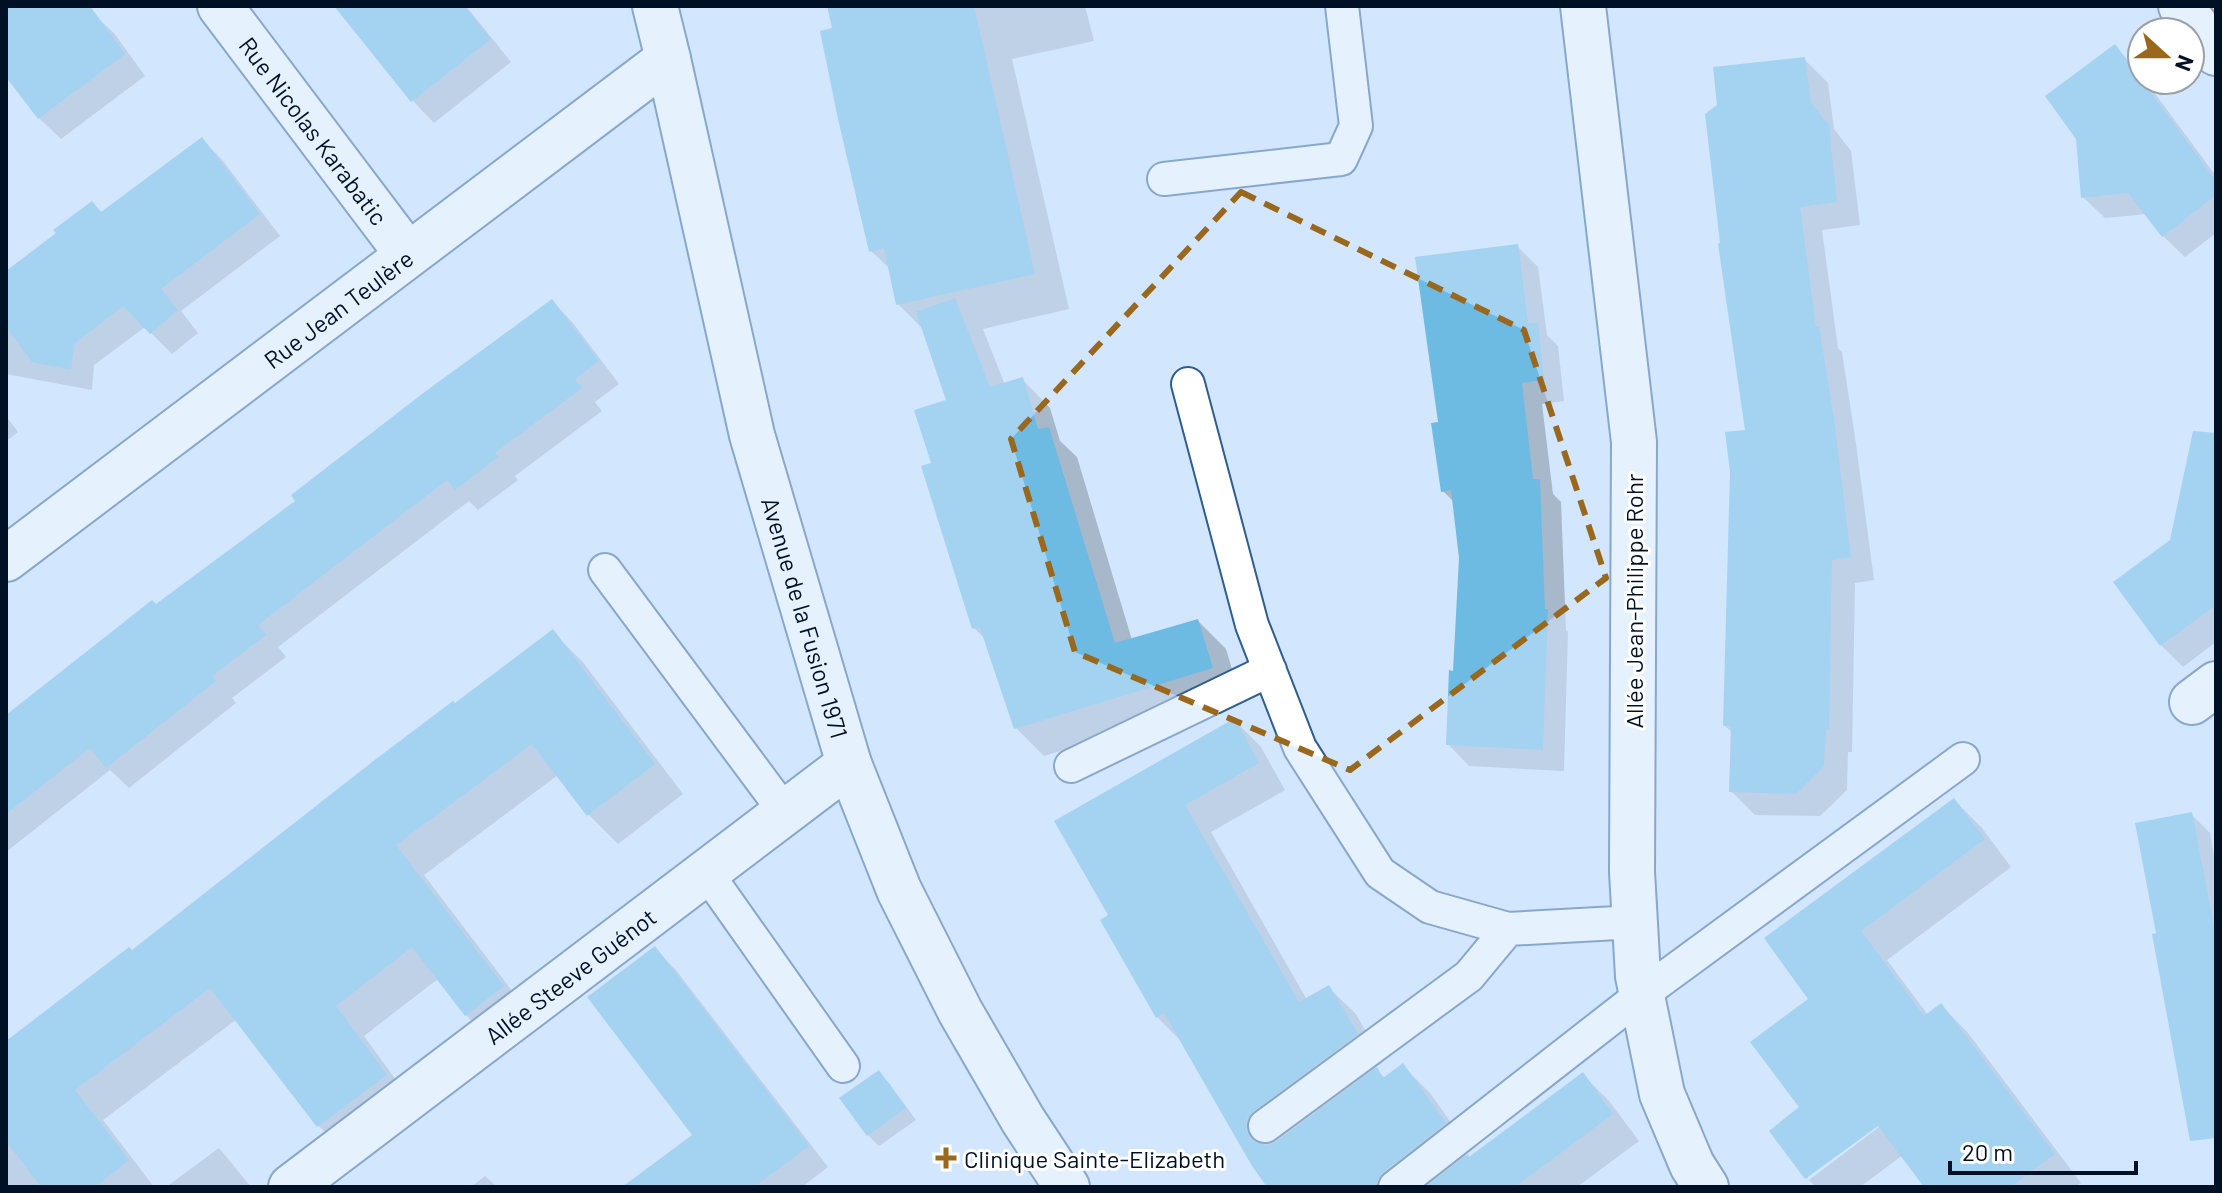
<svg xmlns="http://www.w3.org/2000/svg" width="2222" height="1193" font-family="Barlow,sans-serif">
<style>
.shadow{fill:#0003}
.building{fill:#6dbbe3}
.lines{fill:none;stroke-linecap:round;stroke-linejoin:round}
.service-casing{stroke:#2f5d8f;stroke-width:36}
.minor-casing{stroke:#2f5d8f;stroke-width:48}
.service{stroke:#fff;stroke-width:32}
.minor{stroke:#fff;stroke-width:44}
.marked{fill:none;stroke:#9a681c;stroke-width:6;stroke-dasharray:16 10;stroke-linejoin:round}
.poi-dot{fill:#9a681c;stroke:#fff;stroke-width:3}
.labels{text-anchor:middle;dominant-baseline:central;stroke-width:6;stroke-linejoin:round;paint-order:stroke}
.street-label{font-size:24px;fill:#011125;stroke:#fff}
.poi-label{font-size:24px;fill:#011125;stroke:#fff;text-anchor:start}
</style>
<rect width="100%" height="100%" fill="#d2e6fe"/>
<path class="shadow" d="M 6,6 L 84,6 L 114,33 L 145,76 L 61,139 L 39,118 L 6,73 Z
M 337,6 L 466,6 L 511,62 L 434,123 L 413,101 Z
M 829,6 L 1085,6 L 1094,41 L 1012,59 L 1069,309 L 983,329 L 1005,385 L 1022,379 L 1050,408 L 1060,441 L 1077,457 L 1132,640 L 1198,621 L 1226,649 L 1240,696 L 1044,756 L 1016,728 L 987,641 L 974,628 L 934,464 L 949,401 L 925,331 L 898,304 L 891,270 L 871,251 Z
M 2115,47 L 2136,68 L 2142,76 L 2142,80 L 2145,80 L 2216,176 L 2216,233 L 2185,257 L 2163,236 L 2146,214 L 2105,218 L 2083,197 Z
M 1804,59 L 1828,83 L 1834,129 L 1851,151 L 1860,225 L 1822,230 L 1838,348 L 1842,352 L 1856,444 L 1874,580 L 1855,583 L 1852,752 L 1848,752 L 1847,790 L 1820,816 L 1755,815 L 1731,791 L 1733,733 L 1725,726 L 1747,432 Z
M 202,139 L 223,161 L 280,236 L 181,311 L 198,333 L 172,354 L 145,327 L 94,365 L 92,390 L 6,374 L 6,274 L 102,214 Z
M 1517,246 L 1538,267 L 1547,335 L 1558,346 L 1564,401 L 1542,404 L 1553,494 L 1561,502 L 1566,630 L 1568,632 L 1564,771 L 1469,766 L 1448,744 L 1455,673 L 1461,558 L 1454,502 L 1443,491 L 1440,424 Z
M 552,301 L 573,323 L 619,384 L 595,402 L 602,411 L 515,476 L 518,480 L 478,510 L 469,501 L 278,647 L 286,657 L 232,698 L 236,703 L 129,788 L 110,770 L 6,852 L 6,717 L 298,502 Z
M 6,416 L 18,432 L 6,441 Z
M 2216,490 L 2216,642 L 2183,667 L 2161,645 L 2172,542 Z
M 552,632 L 582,661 L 683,794 L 618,844 L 589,815 L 558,775 L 424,875 L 532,1017 L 496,1044 L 466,1015 L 439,978 L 364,1036 L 415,1106 L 348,1155 L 319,1126 L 237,1019 L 103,1120 L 154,1187 L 6,1187 L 6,1043 L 132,952 Z
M 1234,720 L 1261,747 L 1285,790 L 1211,832 L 1307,1000 L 1329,988 L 1356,1014 L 1383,1062 L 1375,1068 L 1386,1079 L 1403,1066 L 1430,1093 L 1471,1151 L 1465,1155 L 1469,1159 L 1583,1075 L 1609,1101 L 1639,1141 L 1577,1187 L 1270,1187 L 1185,1045 L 1157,1017 L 1110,915 Z
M 1954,800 L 1982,828 L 2011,867 L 1887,960 L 1928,1015 L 1941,1005 L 1968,1033 L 2081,1183 L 2075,1187 L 1927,1187 L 1903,1155 L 1860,1187 L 1816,1187 L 1809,1180 L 1887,1121 L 1885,1118 L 1808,1175 L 1808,1179 L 1772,1131 L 1802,1108 L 1811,999 Z
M 2192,815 L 2210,833 L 2216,868 L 2216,1086 L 2159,935 Z
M 655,949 L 675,969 L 828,1167 L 802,1187 L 625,1187 L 695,1135 Z
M 879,1072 L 889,1083 L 916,1120 L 879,1146 L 868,1135 Z
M 219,1148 L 251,1187 L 166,1187 Z
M 485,1176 L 497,1187 L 471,1187 Z"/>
<path class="building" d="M 6,6 L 90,6 L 125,54 L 38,119 L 6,77 Z
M 334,6 L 464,6 L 491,39 L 411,102 Z
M 827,6 L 974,6 L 1035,274 L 896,305 L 884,248 L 869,252 L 838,119 L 820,31 L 832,28 Z
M 2115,44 L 2216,181 L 2216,195 L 2162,237 L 2128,193 L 2081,198 L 2076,139 L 2045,96 Z
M 1805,57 L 1811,103 L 1829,125 L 1837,202 L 1800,207 L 1816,327 L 1819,327 L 1834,419 L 1851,557 L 1832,560 L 1829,729 L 1826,729 L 1824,766 L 1796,794 L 1729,792 L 1731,726 L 1723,726 L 1730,472 L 1725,432 L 1745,430 L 1718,244 L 1720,243 L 1705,114 L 1717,105 L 1713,67 Z
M 202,137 L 260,214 L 161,289 L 178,310 L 150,334 L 123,306 L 74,344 L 71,370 L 32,362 L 6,327 L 6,271 L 56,233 L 53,230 L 92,201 L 101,212 Z
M 1518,244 L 1528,323 L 1538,323 L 1544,380 L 1522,383 L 1533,479 L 1540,479 L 1545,609 L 1548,609 L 1543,750 L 1446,745 L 1449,670 L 1453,671 L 1459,558 L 1451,490 L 1441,492 L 1431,423 L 1438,422 L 1415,257 Z
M 955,298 L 990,387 L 1023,377 L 1038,429 L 1049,427 L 1115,643 L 1198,619 L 1213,668 L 1014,729 L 980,628 L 972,629 L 921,466 L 931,463 L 914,410 L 946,400 L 916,312 Z
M 552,299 L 599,361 L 575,379 L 582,388 L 495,453 L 498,457 L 455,490 L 447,480 L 258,625 L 266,635 L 212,676 L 216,681 L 106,768 L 90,748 L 6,814 L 6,715 L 152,600 L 156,604 L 295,501 L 291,495 L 426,391 Z
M 2193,431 L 2216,433 L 2216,605 L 2160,646 L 2113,582 L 2170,540 Z
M 553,629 L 655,764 L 587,816 L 532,744 L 396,845 L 504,986 L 465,1016 L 412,947 L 336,1006 L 387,1075 L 317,1127 L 210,988 L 75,1090 L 129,1160 L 95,1187 L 41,1187 L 6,1141 L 6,1041 L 129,947 L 132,950 L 376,759 L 453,701 L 455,703 Z
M 1235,718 L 1259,763 L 1185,805 L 1299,1002 L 1329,985 L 1358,1034 L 1254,1111 L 1247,1119 L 1246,1129 L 1250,1138 L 1257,1143 L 1266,1145 L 1276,1142 L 1377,1067 L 1383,1078 L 1403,1063 L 1446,1123 L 1383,1172 L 1378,1179 L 1376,1187 L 1267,1187 L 1252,1166 L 1164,1013 L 1156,1018 L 1100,920 L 1108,915 L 1054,821 Z
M 1954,798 L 1985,839 L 1861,931 L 1924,1016 L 1941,1003 L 2055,1154 L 2010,1187 L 1924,1187 L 1878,1126 L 1805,1179 L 1769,1131 L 1799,1107 L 1750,1042 L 1808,999 L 1764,938 Z
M 2192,812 L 2216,937 L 2216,1138 L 2190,1141 L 2152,934 L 2156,933 L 2135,823 Z
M 655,946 L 809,1146 L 754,1187 L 622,1187 L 692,1135 L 587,997 Z
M 879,1070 L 906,1108 L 867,1136 L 839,1098 Z
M 1583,1072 L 1613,1114 L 1515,1187 L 1426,1187 L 1468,1154 L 1469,1157 Z"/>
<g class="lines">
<g class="service-casing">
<path id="service" d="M 1164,179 L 1341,159 L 1356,126 L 1342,6
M 1188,384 L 1252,625 L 1300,748 L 1380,873 L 1430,907 L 1508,929 L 1635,922
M 605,570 L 785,812
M 1071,766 L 1270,670
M 706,872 L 843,1066
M 1265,1126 L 1469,976 L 1508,929
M 1395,1187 L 1641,995 L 1963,759"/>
</g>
<g class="minor-casing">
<g id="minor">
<path id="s1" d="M 220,6 L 408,255"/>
<path id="s2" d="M 655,6 L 668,59 L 752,435 L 849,764 L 899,890 L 960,1011 L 1023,1120 L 1067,1187"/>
<path d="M 1583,6 L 1634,442 L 1632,872 L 1638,976 L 1662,1094 L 1692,1165 L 1706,1187"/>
<path d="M 2181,6 L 2216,53"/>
<path id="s3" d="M 6,559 L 668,59"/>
<path d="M 2192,702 L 2216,684"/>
<path id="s4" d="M 291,1187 L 849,764"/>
</g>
</g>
<use href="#service" class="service"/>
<use href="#minor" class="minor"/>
</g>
<path d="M0 0H2222V1193H0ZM 1241,192 L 1524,330 L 1606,578 L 1350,770 L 1075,652 L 1011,439 Z" fill="#d2e6fe" fill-opacity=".55" fill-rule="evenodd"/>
<path class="marked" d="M 1241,192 L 1524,330 L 1606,578 L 1350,770 L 1075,652 L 1011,439 Z"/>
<path class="poi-dot" d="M942 1146h8v8h8v8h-8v8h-8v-8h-8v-8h8z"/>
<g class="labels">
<g class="street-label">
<text stroke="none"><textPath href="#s1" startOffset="156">Rue Nicolas Karabatic</textPath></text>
<text stroke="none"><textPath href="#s3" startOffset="416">Rue Jean Teulère</textPath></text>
<text transform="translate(1633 601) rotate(-90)">Allée Jean-Philippe Rohr</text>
<text stroke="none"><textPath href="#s2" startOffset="630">Avenue de la Fusion 1971</textPath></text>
<text stroke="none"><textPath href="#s4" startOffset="350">Allée Steeve Guénot</textPath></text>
</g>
<g class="poi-label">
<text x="964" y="1158">Clinique Sainte-Elizabeth</text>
</g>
</g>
<rect width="2222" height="1193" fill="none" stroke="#011125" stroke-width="16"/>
<g transform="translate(2166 56) rotate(111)"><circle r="38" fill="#ffffff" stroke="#99a0a8" stroke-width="2"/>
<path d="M0-6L14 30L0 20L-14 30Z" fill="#9a681c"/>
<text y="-12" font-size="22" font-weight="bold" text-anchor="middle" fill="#011125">N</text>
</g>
<path d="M1950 1161v12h186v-12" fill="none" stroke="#011125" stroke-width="4"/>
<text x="1962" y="1161" font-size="24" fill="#011125" stroke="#ffffff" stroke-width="6" paint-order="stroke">20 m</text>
</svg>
